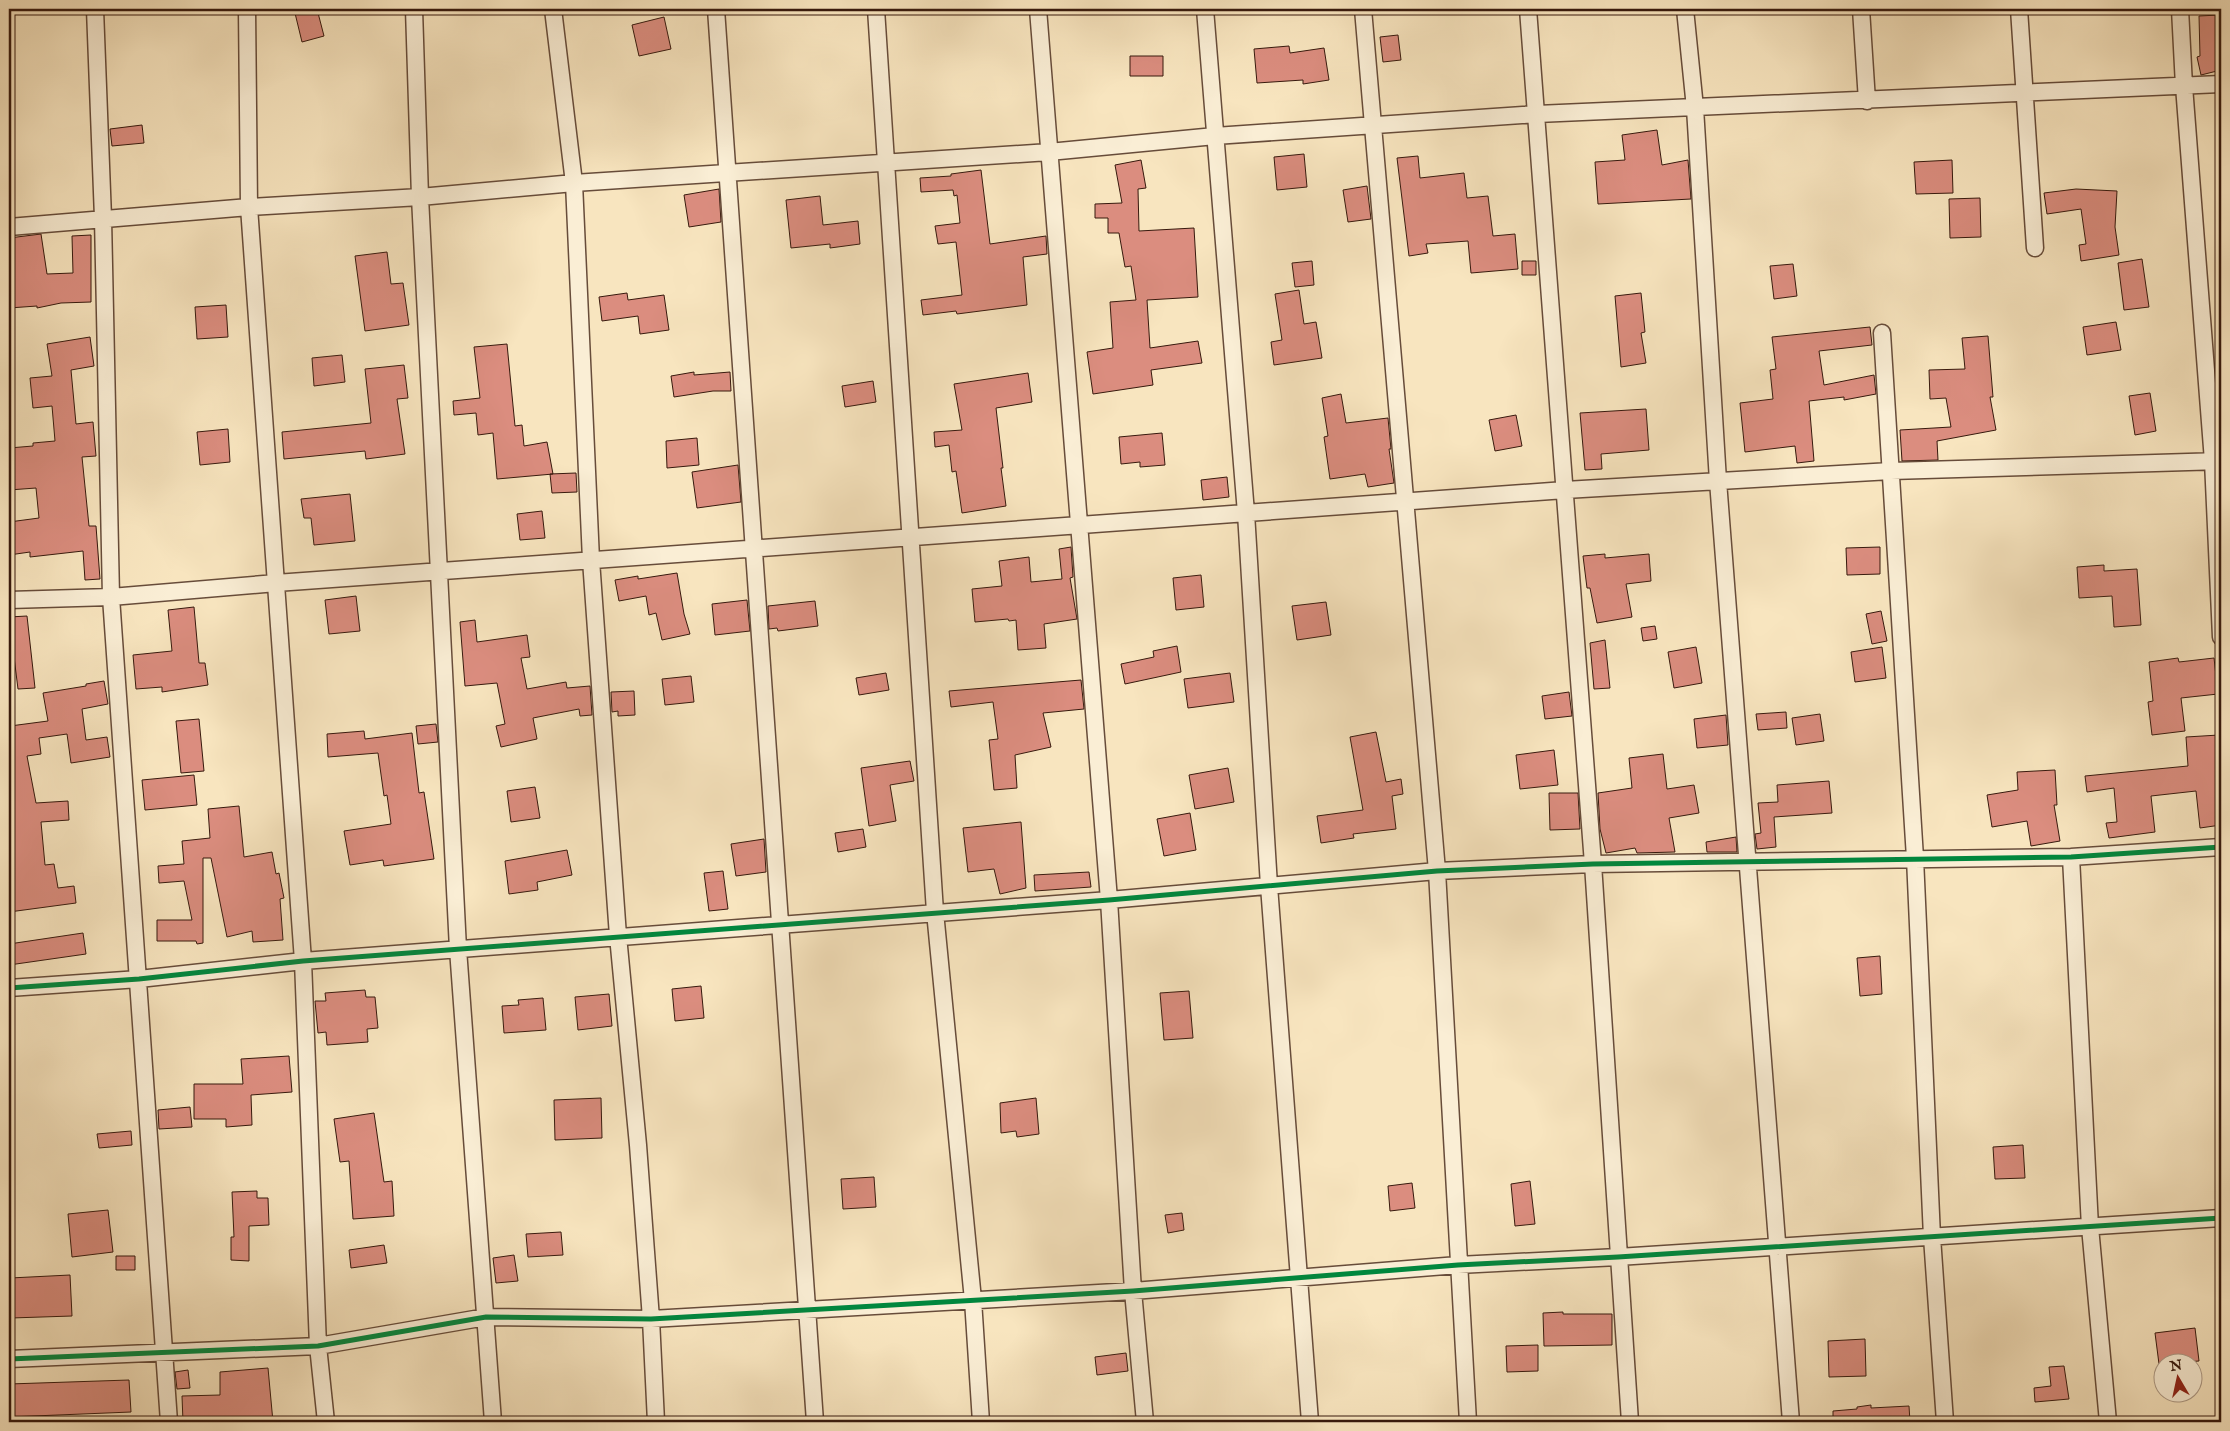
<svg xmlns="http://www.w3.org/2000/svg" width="2230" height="1431" font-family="'IM FELL English',serif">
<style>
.building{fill:#db8d7f;stroke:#37190d}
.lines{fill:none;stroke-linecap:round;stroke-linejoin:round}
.street-casing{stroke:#674c3a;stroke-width:19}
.street{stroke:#faeed5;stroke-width:16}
.cycleway-casing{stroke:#faeed5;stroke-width:8}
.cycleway{stroke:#00873e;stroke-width:5}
</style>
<rect width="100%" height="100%" fill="#f8e5bf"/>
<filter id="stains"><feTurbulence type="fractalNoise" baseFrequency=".004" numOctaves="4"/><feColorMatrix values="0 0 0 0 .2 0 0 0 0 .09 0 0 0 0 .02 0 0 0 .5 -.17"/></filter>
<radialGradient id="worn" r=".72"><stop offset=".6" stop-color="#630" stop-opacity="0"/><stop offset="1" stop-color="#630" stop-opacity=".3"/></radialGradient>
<path class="building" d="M 294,9 L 317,9 L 324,36 L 302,42 Z
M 2219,15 L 2220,32 L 2216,32 L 2221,55 L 2221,70 L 2201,75 L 2197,57 L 2200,56 L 2199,16 Z
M 664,17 L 671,49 L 639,56 L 632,25 Z
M 1398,35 L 1401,60 L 1383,62 L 1380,37 Z
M 1289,46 L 1290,53 L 1324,48 L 1329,80 L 1303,84 L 1303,80 L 1257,83 L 1254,49 Z
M 1130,56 L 1163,56 L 1163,76 L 1130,76 Z
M 142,125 L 144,143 L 112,146 L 110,129 Z
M 1657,130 L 1662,165 L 1688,160 L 1691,199 L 1598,204 L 1595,162 L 1625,160 L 1622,135 Z
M 1304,154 L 1307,187 L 1277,190 L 1274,157 Z
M 1418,156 L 1420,178 L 1464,173 L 1467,198 L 1488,196 L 1493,236 L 1515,234 L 1518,269 L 1471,273 L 1468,241 L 1426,244 L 1428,253 L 1409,256 L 1397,158 Z
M 1141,160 L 1146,188 L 1138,189 L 1139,231 L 1194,228 L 1198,297 L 1147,300 L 1150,348 L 1198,341 L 1202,363 L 1151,370 L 1153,385 L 1093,394 L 1087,352 L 1113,348 L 1110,302 L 1136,300 L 1131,266 L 1125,267 L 1119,233 L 1108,233 L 1108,218 L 1095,218 L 1095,204 L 1122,203 L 1115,165 Z
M 1952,160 L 1953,193 L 1916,194 L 1914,162 Z
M 981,170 L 990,244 L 1046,236 L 1047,254 L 1023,257 L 1027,305 L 957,314 L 956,311 L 923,315 L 921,300 L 962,295 L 956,242 L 938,244 L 935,226 L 960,223 L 957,195 L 954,196 L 953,190 L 921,192 L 920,178 L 951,176 L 951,174 Z
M 1367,186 L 1371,219 L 1348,222 L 1343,190 Z
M 719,189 L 721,222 L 689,227 L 684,195 Z
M 2076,189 L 2117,191 L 2115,227 L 2119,255 L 2081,261 L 2079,245 L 2086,244 L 2081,209 L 2047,214 L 2044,193 Z
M 820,196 L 823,225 L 858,221 L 860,244 L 830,248 L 830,244 L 791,248 L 786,200 Z
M 1980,198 L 1981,237 L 1950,238 L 1949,199 Z
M 41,234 L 47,274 L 73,273 L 72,236 L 91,235 L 91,302 L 61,303 L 37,308 L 37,306 L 9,308 L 9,238 Z
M 387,252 L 391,284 L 403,283 L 409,325 L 365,331 L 355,256 Z
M 2142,259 L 2149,307 L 2124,310 L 2118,263 Z
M 1312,261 L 1314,285 L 1295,287 L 1292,263 Z
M 1522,261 L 1536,261 L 1536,275 L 1522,275 Z
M 1793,264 L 1797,296 L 1774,299 L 1770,266 Z
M 1299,290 L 1304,324 L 1316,322 L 1322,358 L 1274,365 L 1271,342 L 1282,340 L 1275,294 Z
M 627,293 L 628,300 L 664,295 L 669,330 L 640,334 L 638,316 L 602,321 L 599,297 Z
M 1641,293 L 1645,332 L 1641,333 L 1646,363 L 1621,367 L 1615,296 Z
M 226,305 L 228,337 L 197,339 L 195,307 Z
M 2116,322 L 2121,350 L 2087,355 L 2083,327 Z
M 1870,327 L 1872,345 L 1819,351 L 1824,385 L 1874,375 L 1876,394 L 1844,400 L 1844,397 L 1809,401 L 1814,461 L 1797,463 L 1795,446 L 1745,452 L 1740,403 L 1773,399 L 1770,370 L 1776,369 L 1772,337 Z
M 1988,336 L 1993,397 L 1990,397 L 1996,430 L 1937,441 L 1938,460 L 1902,461 L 1900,430 L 1951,427 L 1946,398 L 1930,399 L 1929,370 L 1965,369 L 1962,338 Z
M 90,337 L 94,366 L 71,370 L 76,424 L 93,422 L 96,456 L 82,457 L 89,526 L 96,526 L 100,579 L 85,580 L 83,551 L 30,557 L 30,552 L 9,555 L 9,522 L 39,518 L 36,488 L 9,490 L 9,448 L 33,446 L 33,443 L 55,441 L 52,406 L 33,408 L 30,378 L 52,376 L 47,344 Z
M 507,344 L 515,426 L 522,425 L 524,446 L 547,442 L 553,474 L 497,479 L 493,433 L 478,435 L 476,413 L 454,415 L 453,401 L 480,398 L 474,347 Z
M 342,355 L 345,382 L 314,386 L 312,358 Z
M 404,365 L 408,398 L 397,399 L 405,454 L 366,459 L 365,451 L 284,459 L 282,432 L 371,423 L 365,369 Z
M 694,372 L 694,375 L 730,372 L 731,391 L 713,391 L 674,397 L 671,376 Z
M 1028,373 L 1032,402 L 996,408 L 1003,468 L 1001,468 L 1006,506 L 962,513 L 956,471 L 952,472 L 949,445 L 935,447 L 934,432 L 962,430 L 954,384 Z
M 873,381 L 876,402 L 845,407 L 842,386 Z
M 2150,393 L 2156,431 L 2135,435 L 2129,396 Z
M 1341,394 L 1346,423 L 1388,418 L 1391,449 L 1389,449 L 1394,483 L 1368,487 L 1365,474 L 1330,479 L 1324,437 L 1328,436 L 1322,398 Z
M 1646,409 L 1649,450 L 1601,454 L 1602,469 L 1585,470 L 1580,413 Z
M 1516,415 L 1522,446 L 1495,451 L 1489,420 Z
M 228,429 L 230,462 L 200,465 L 197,432 Z
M 1162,433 L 1165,465 L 1140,467 L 1140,462 L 1121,464 L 1119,437 Z
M 697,438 L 699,465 L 667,468 L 666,441 Z
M 738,465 L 741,502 L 697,508 L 692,472 Z
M 576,473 L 577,492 L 552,493 L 550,474 Z
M 1227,477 L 1229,497 L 1203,500 L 1201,480 Z
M 350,494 L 355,541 L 314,545 L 311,518 L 304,518 L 301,499 Z
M 542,511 L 545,538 L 520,540 L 517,514 Z
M 1071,547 L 1073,577 L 1070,578 L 1077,619 L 1044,624 L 1046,648 L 1018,650 L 1016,620 L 1009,621 L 1008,619 L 975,622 L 972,589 L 1002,586 L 999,561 L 1029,557 L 1031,582 L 1062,579 L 1059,549 Z
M 1880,547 L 1880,574 L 1847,575 L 1846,548 Z
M 1605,554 L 1605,558 L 1649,554 L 1651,581 L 1626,584 L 1632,617 L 1597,623 L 1590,588 L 1587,588 L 1583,556 Z
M 2104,565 L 2104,571 L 2137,569 L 2141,625 L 2114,627 L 2112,596 L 2079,598 L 2077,567 Z
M 677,573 L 684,614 L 690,634 L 662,640 L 656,613 L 649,615 L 646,596 L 619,601 L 615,580 L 638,576 L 638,579 Z
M 1201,575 L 1204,607 L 1176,610 L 1173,578 Z
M 356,596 L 360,631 L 329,634 L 325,600 Z
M 747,600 L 750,631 L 715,635 L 712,604 Z
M 815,601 L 818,626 L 778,631 L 777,628 L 769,629 L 768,606 Z
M 1326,602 L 1331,635 L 1297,640 L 1292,606 Z
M 194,607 L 199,663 L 205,663 L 208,685 L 162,692 L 162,687 L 136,689 L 133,655 L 172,651 L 168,610 Z
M 1881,611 L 1887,641 L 1872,644 L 1866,614 Z
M 27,616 L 35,688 L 18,689 L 9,617 Z
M 475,620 L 477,642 L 527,635 L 530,657 L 521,658 L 527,689 L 566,682 L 567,688 L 590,686 L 592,715 L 580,716 L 579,709 L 533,718 L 537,739 L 501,747 L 496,726 L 505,724 L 497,683 L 465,686 L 460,622 Z
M 1655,626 L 1657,639 L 1643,641 L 1641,628 Z
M 1605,640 L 1610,688 L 1594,689 L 1590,643 Z
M 1177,646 L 1181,672 L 1125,684 L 1121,664 L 1154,657 L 1153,651 Z
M 1696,647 L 1702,683 L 1674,688 L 1668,652 Z
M 1882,647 L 1886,678 L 1855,682 L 1851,652 Z
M 2178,658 L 2179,662 L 2214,658 L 2218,694 L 2181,698 L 2185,731 L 2152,735 L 2148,702 L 2153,701 L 2149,662 Z
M 886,673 L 889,690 L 859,695 L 856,678 Z
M 1230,673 L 1234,702 L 1188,708 L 1184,679 Z
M 691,676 L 694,702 L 665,705 L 662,679 Z
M 1081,680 L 1084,709 L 1043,713 L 1051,747 L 1015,755 L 1017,788 L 994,790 L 989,740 L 998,739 L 993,702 L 951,707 L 949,691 Z
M 104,681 L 108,704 L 82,709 L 86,740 L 107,737 L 110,757 L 71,763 L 67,734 L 39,738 L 41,754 L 27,756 L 36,803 L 68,801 L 69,820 L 41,822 L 45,865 L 54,864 L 58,888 L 74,886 L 76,903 L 9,912 L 9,742 L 13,741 L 10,726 L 48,721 L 43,693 L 86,686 L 86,684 Z
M 634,691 L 635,715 L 618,716 L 618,711 L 612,712 L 611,692 Z
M 1569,692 L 1572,716 L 1545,719 L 1542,696 Z
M 1786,712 L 1787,728 L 1758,730 L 1756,714 Z
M 1820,714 L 1824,741 L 1796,745 L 1792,718 Z
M 1726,715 L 1728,745 L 1697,748 L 1694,719 Z
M 199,719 L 204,771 L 181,773 L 176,721 Z
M 436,724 L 438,742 L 418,744 L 416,726 Z
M 364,731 L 365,739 L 412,733 L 419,793 L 424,792 L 434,859 L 384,866 L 383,860 L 350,865 L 344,831 L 391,824 L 387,795 L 384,796 L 378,753 L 328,757 L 327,734 Z
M 1376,732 L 1386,782 L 1401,779 L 1403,794 L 1392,796 L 1396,829 L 1353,834 L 1354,838 L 1321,843 L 1317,816 L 1363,810 L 1350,737 Z
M 2219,735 L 2220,763 L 2216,764 L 2221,825 L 2200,828 L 2196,791 L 2151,796 L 2155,832 L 2109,838 L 2106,823 L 2117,822 L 2114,788 L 2087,792 L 2085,776 L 2188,766 L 2186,737 Z
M 1554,750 L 1558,785 L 1520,789 L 1516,755 Z
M 1663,754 L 1667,789 L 1694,785 L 1699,813 L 1669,818 L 1675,852 L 1637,853 L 1635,848 L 1606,853 L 1600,829 L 1598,793 L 1632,788 L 1629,758 Z
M 910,761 L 914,781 L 890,785 L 896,821 L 869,826 L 861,768 Z
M 1228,768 L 1234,802 L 1195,809 L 1189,775 Z
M 2055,770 L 2057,805 L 2054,805 L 2060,841 L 2031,846 L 2027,821 L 1992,827 L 1987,795 L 2018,790 L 2017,772 Z
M 194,775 L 197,805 L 145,810 L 142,780 Z
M 1829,781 L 1832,813 L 1774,817 L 1776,847 L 1757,849 L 1755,834 L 1761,833 L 1758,803 L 1778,802 L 1777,785 Z
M 535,787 L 540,818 L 511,822 L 507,791 Z
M 1549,793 L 1578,793 L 1580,829 L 1550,830 Z
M 239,806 L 244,857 L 272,852 L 276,874 L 279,873 L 284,898 L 280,899 L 283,940 L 253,942 L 252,931 L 227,937 L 211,858 L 203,858 L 203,943 L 197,944 L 196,941 L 157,941 L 157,920 L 192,920 L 184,881 L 159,883 L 158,866 L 184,864 L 182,841 L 210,838 L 208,809 Z
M 1190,813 L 1196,850 L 1164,856 L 1157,819 Z
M 1021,822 L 1026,888 L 1000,894 L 994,869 L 968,872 L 963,828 Z
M 863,829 L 866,847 L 838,852 L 835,833 Z
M 1736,837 L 1737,852 L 1707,852 L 1706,842 Z
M 764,839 L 766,872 L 736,876 L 731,844 Z
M 567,850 L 572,875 L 537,882 L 538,890 L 509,894 L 505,861 Z
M 723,871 L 728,909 L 709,911 L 704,873 Z
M 1089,872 L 1091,887 L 1035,891 L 1034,875 Z
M 83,933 L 86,954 L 9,965 L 9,944 Z
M 1880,956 L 1882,994 L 1860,996 L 1857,958 Z
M 701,986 L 704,1018 L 675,1021 L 672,989 Z
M 365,990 L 366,997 L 375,997 L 378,1028 L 367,1029 L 368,1042 L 327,1045 L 326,1032 L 318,1033 L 315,1001 L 326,1001 L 325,993 Z
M 1189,991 L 1193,1038 L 1164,1040 L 1160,993 Z
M 609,994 L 612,1026 L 578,1030 L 575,997 Z
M 543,998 L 546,1030 L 504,1033 L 502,1006 L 519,1005 L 518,1000 Z
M 289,1056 L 292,1092 L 251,1095 L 252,1125 L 226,1127 L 226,1119 L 194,1119 L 194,1084 L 243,1084 L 241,1059 Z
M 601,1098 L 602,1138 L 555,1140 L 554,1100 Z
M 1036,1098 L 1039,1134 L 1017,1137 L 1016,1131 L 1001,1133 L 1000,1103 Z
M 190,1107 L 192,1127 L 159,1129 L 158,1110 Z
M 374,1113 L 384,1182 L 392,1181 L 394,1216 L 353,1219 L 349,1161 L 340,1162 L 334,1119 Z
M 131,1131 L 132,1145 L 99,1148 L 97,1134 Z
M 2023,1145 L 2025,1178 L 1995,1179 L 1993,1147 Z
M 874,1177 L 876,1207 L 843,1209 L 841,1179 Z
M 1530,1181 L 1535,1224 L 1515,1226 L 1511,1184 Z
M 1412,1183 L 1415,1208 L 1390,1211 L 1388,1186 Z
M 257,1191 L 257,1198 L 268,1198 L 269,1225 L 249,1226 L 249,1261 L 231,1260 L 231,1237 L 234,1237 L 232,1192 Z
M 108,1210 L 113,1252 L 72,1257 L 68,1214 Z
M 1182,1213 L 1184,1230 L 1168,1233 L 1165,1215 Z
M 561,1232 L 563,1255 L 528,1257 L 526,1234 Z
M 384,1245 L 387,1263 L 351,1268 L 349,1250 Z
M 514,1255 L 518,1281 L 496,1283 L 493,1258 Z
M 116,1256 L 135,1256 L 135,1270 L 116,1270 Z
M 70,1275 L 72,1316 L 11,1318 L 10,1278 Z
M 1563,1312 L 1563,1314 L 1612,1314 L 1612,1345 L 1544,1346 L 1543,1313 Z
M 2195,1328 L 2199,1361 L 2159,1364 L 2155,1333 Z
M 1865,1339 L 1866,1376 L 1829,1377 L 1828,1341 Z
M 1538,1345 L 1538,1371 L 1507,1372 L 1506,1346 Z
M 1126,1353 L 1128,1371 L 1097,1375 L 1095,1357 Z
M 2064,1366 L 2069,1399 L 2035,1402 L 2034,1388 L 2051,1386 L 2049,1367 Z
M 268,1368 L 273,1422 L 183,1422 L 182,1396 L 220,1395 L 220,1372 Z
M 188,1370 L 190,1388 L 177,1389 L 175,1372 Z
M 129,1380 L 131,1412 L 9,1417 L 9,1384 Z
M 1871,1405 L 1871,1408 L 1909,1406 L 1910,1422 L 1833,1422 L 1833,1411 L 1857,1409 L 1857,1407 Z"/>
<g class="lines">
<g class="street-casing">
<path id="street" d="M 95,9 L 103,218 L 111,597 L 169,1422
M 247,9 L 249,207 L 303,961 L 318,1346 L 326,1422
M 414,9 L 420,197 L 458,949 L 493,1422
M 553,9 L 574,183 L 591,560 L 618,936 L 638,1145 L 651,1319 L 656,1422
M 716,9 L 815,1422
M 876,9 L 935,912 L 973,1300 L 981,1422
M 1038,9 L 1109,900 L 1133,1291 L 1145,1422
M 1205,9 L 1246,513 L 1269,886 L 1310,1422
M 1363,9 L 1437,871 L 1468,1422
M 1528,9 L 1593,864 L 1630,1422
M 1685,9 L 1695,108 L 1718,481 L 1791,1422
M 1861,9 L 1867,101
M 2019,9 L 2035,248
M 2180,9 L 2184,86 L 2213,461 L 2221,637
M 9,227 L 249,207 L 420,197 L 574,183 L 1049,152 L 1215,136 L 1537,114 L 2221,84
M 1882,333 L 1915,858 L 1932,1237 L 1945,1422
M 9,600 L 111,597 L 276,583 L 1565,490 L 1891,471 L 2221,461
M 2071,857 L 2090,1227 L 2108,1422
M 9,988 L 139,979 L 303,961 L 1109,900 L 1437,871 L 1593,864 L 2071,857 L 2221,847
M 9,1359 L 318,1346 L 486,1317 L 651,1319 L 1133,1291 L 1458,1265 L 1618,1257 L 2221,1218"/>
</g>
<use href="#street" class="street"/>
<g class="cycleway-casing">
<path id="cycleway" d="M 9,988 L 139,979 L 303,961 L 1109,900 L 1437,871 L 1593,864 L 2071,857 L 2221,847
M 9,1359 L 318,1346 L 486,1317 L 651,1319 L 1133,1291 L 1458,1265 L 1618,1257 L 2221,1218"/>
</g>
<use href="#cycleway" class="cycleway"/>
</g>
<rect width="2230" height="1431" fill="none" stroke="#f8e5bf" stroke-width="30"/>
<rect x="10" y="10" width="2210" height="1411" fill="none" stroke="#37190d" stroke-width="2.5"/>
<rect x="15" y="15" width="2200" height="1401" fill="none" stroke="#37190d"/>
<g transform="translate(2178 1378) rotate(351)"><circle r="24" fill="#faeed5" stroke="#ac9985"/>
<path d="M0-4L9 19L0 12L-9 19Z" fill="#8f2418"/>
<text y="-8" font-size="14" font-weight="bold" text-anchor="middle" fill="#37190d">N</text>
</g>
<rect width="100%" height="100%" filter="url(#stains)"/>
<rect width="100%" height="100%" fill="url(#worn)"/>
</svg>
